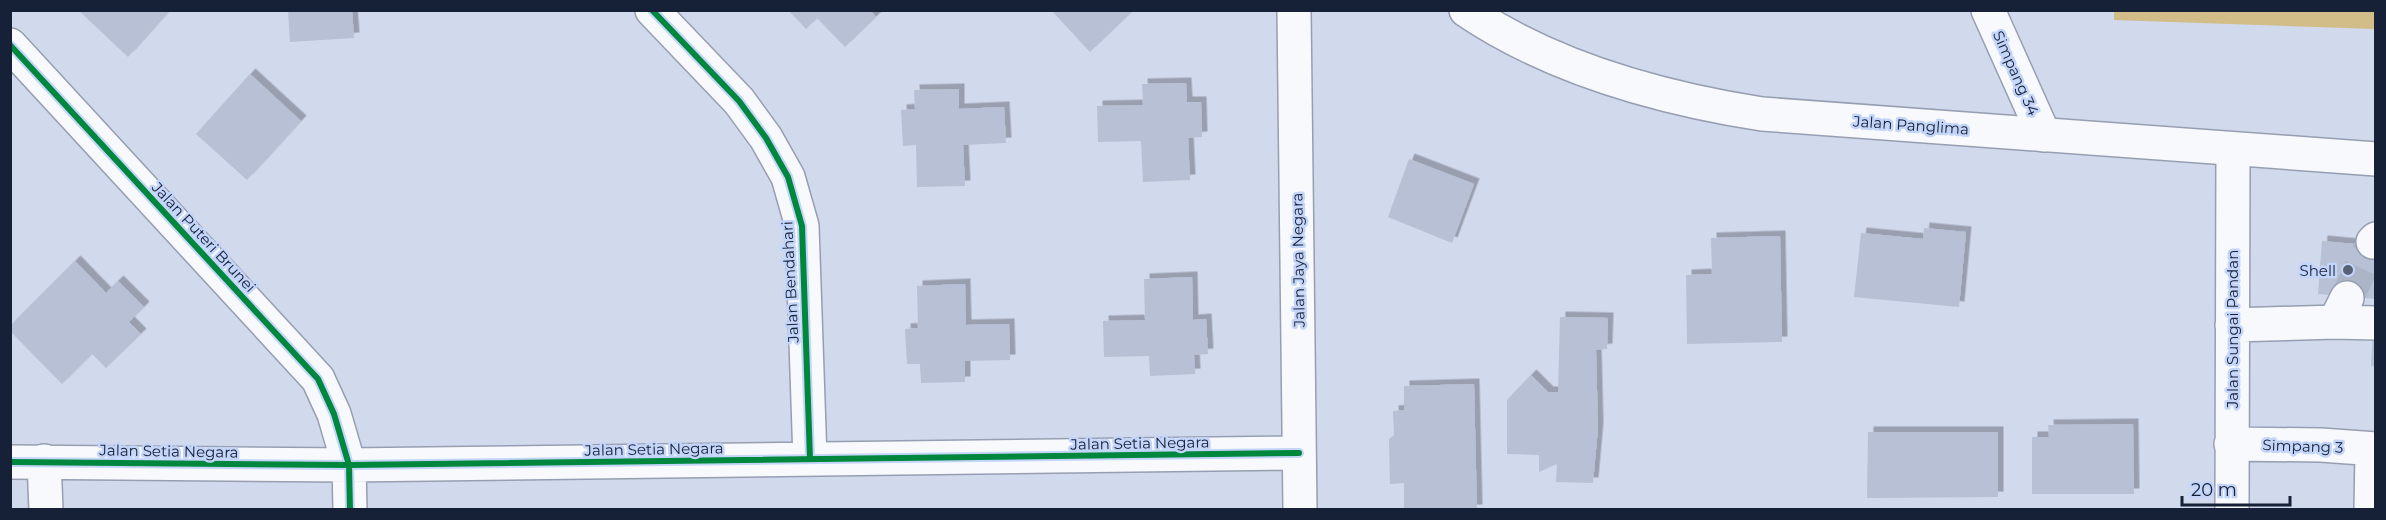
<svg xmlns="http://www.w3.org/2000/svg" width="2386" height="520" font-family="Montserrat,sans-serif">
<style>
.green{fill:#d2bc88}
.building{fill:#b7c0d4;filter:url(#shadow)}
.lines{fill:none;stroke-linecap:round;stroke-linejoin:round}
.minor-tunnel{stroke:#acb4c8;stroke-width:33;stroke-dasharray:33 16;stroke-linecap:butt}
.minor-casing{stroke:#969eb1;stroke-width:36}
.major-casing{stroke:#969eb1;stroke-width:36}
.minor{stroke:#f8f9fc;stroke-width:33}
.major{stroke:#f8f9fc;stroke-width:33}
.cycleway-casing{stroke:#c4d5fa;stroke-width:10}
.cycleway{stroke:#00873e;stroke-width:6}
.poi-dot{fill:#576176;stroke:#c4d5fa;stroke-width:2}
.labels{text-anchor:middle;dominant-baseline:central;stroke-width:5;stroke-linejoin:round;paint-order:stroke}
.street-label{font-size:15px;fill:#162036;stroke:#c4d5fa}
.poi-label{font-size:15px;fill:#162036;stroke:#c4d5fa;text-anchor:end}
</style>
<defs>
<filter id="shadow"><feDropShadow dx="5.5" dy="-5.5" stdDeviation="0" flood-color="#0004"/></filter>
</defs>
<rect width="100%" height="100%" fill="#d1d9ed"/>
<path class="green" d="M 2114,11 L 2375,11 L 2375,29 L 2114,20 Z"/>
<path class="building" d="M 78,10 L 170,10 L 128,57 Z
M 288,10 L 352,10 L 354,38 L 290,42 Z
M 788,10 L 870,10 L 876,17 L 845,47 L 817,18 L 806,29 Z
M 1051,10 L 1134,10 L 1090,52 Z
M 250,74 L 301,121 L 247,180 L 196,134 Z
M 1186,83 L 1187,102 L 1201,102 L 1202,137 L 1188,138 L 1190,180 L 1143,182 L 1141,141 L 1098,142 L 1097,106 L 1143,105 L 1142,84 Z
M 959,89 L 959,109 L 1004,107 L 1006,143 L 963,145 L 965,186 L 917,187 L 916,145 L 903,146 L 901,110 L 915,109 L 914,90 Z
M 1409,159 L 1474,184 L 1452,243 L 1388,217 Z
M 1924,228 L 1966,232 L 1959,307 L 1854,297 L 1861,233 L 1923,239 Z
M 1780,236 L 1782,342 L 1687,344 L 1686,275 L 1712,274 L 1711,238 Z
M 2322,241 L 2376,246 L 2376,299 L 2318,294 Z
M 75,261 L 106,293 L 118,281 L 144,307 L 129,322 L 141,334 L 106,368 L 92,354 L 62,384 L 10,331 L 10,326 Z
M 1192,277 L 1193,320 L 1206,319 L 1208,354 L 1194,355 L 1195,374 L 1150,376 L 1149,356 L 1104,357 L 1103,321 L 1145,320 L 1144,279 Z
M 965,284 L 966,325 L 1009,324 L 1010,360 L 965,361 L 965,382 L 921,383 L 920,364 L 907,364 L 905,329 L 918,328 L 917,286 Z
M 1560,317 L 1608,318 L 1607,349 L 1596,350 L 1598,428 L 1593,483 L 1556,482 L 1557,464 L 1539,472 L 1539,455 L 1507,454 L 1507,400 L 1531,375 L 1548,392 L 1558,392 Z
M 2373,330 L 2376,330 L 2376,367 L 2371,366 Z
M 1474,384 L 1477,510 L 1404,510 L 1404,483 L 1390,484 L 1389,439 L 1394,435 L 1393,411 L 1404,410 L 1404,386 Z
M 2133,424 L 2134,494 L 2032,494 L 2032,437 L 2049,437 L 2048,425 Z
M 1868,432 L 1998,432 L 1998,497 L 1867,498 Z"/>
<g class="lines">
<path class="minor-tunnel" d="M 2347,298 L 2373,242"/>
<g class="minor-casing">
<path id="minor" d="M 652,10 L 739,101 L 766,138 L 788,177 L 802,226 L 810,459
M 1294,10 L 1300,510
M 1988,10 L 2044,135
M 10,45 L 318,379 L 334,414 L 349,465 L 350,510
M 2373,242 L 2376,239
M 2335,322 L 2376,323
M 2232,325 L 2335,322 L 2347,298
M 2231,444 L 2321,445 L 2376,449
M 44,461 L 46,510
M 10,462 L 349,465 L 1299,453
M 2232,510 L 2233,149
M 2371,510 L 2372,449"/>
</g>
<g class="major-casing">
<path id="major" d="M 1466,10 C 1553,69 1660,98 1762,114 L 2376,159"/>
</g>
<use href="#minor" class="minor"/>
<use href="#major" class="major"/>
<g class="cycleway-casing">
<path id="cycleway" d="M 652,10 L 739,101 L 766,138 L 788,177 L 802,226 L 810,459
M 10,45 L 318,379 L 334,414 L 349,465 L 350,510
M 10,462 L 349,465 L 1299,453"/>
</g>
<use href="#cycleway" class="cycleway"/>
</g>
<circle class="poi-dot" cx="2348" cy="270" r="6"/>
<g class="labels">
<g class="street-label">
<text transform="translate(2016 73) rotate(66)">Simpang 34</text>
<text transform="translate(1911 125) rotate(4)">Jalan Panglima</text>
<text transform="translate(204 237) rotate(47)">Jalan Puteri Brunei</text>
<text transform="translate(1298 260) rotate(-91)">Jalan Jaya Negara</text>
<text transform="translate(790 282) rotate(-93)">Jalan Bendahari</text>
<text transform="translate(2232 329) rotate(-90)">Jalan Sungai Pandan</text>
<text transform="translate(1140 443) rotate(-1)">Jalan Setia Negara</text>
<text transform="translate(2303 446) rotate(2)">Simpang 3</text>
<text transform="translate(654 449) rotate(-1)">Jalan Setia Negara</text>
<text transform="translate(169 451) rotate(1)">Jalan Setia Negara</text>
</g>
<g class="poi-label">
<text x="2336" y="270">Shell</text>
</g>
</g>
<rect width="2386" height="520" fill="none" stroke="#162036" stroke-width="24"/>
<path d="M2182 496v9h108v-9" fill="none" stroke="#162036" stroke-width="3"/>
<text x="2191" y="496" font-size="18" fill="#162036" stroke="#c4d5fa" stroke-width="4.5" paint-order="stroke">20 m</text>
</svg>
